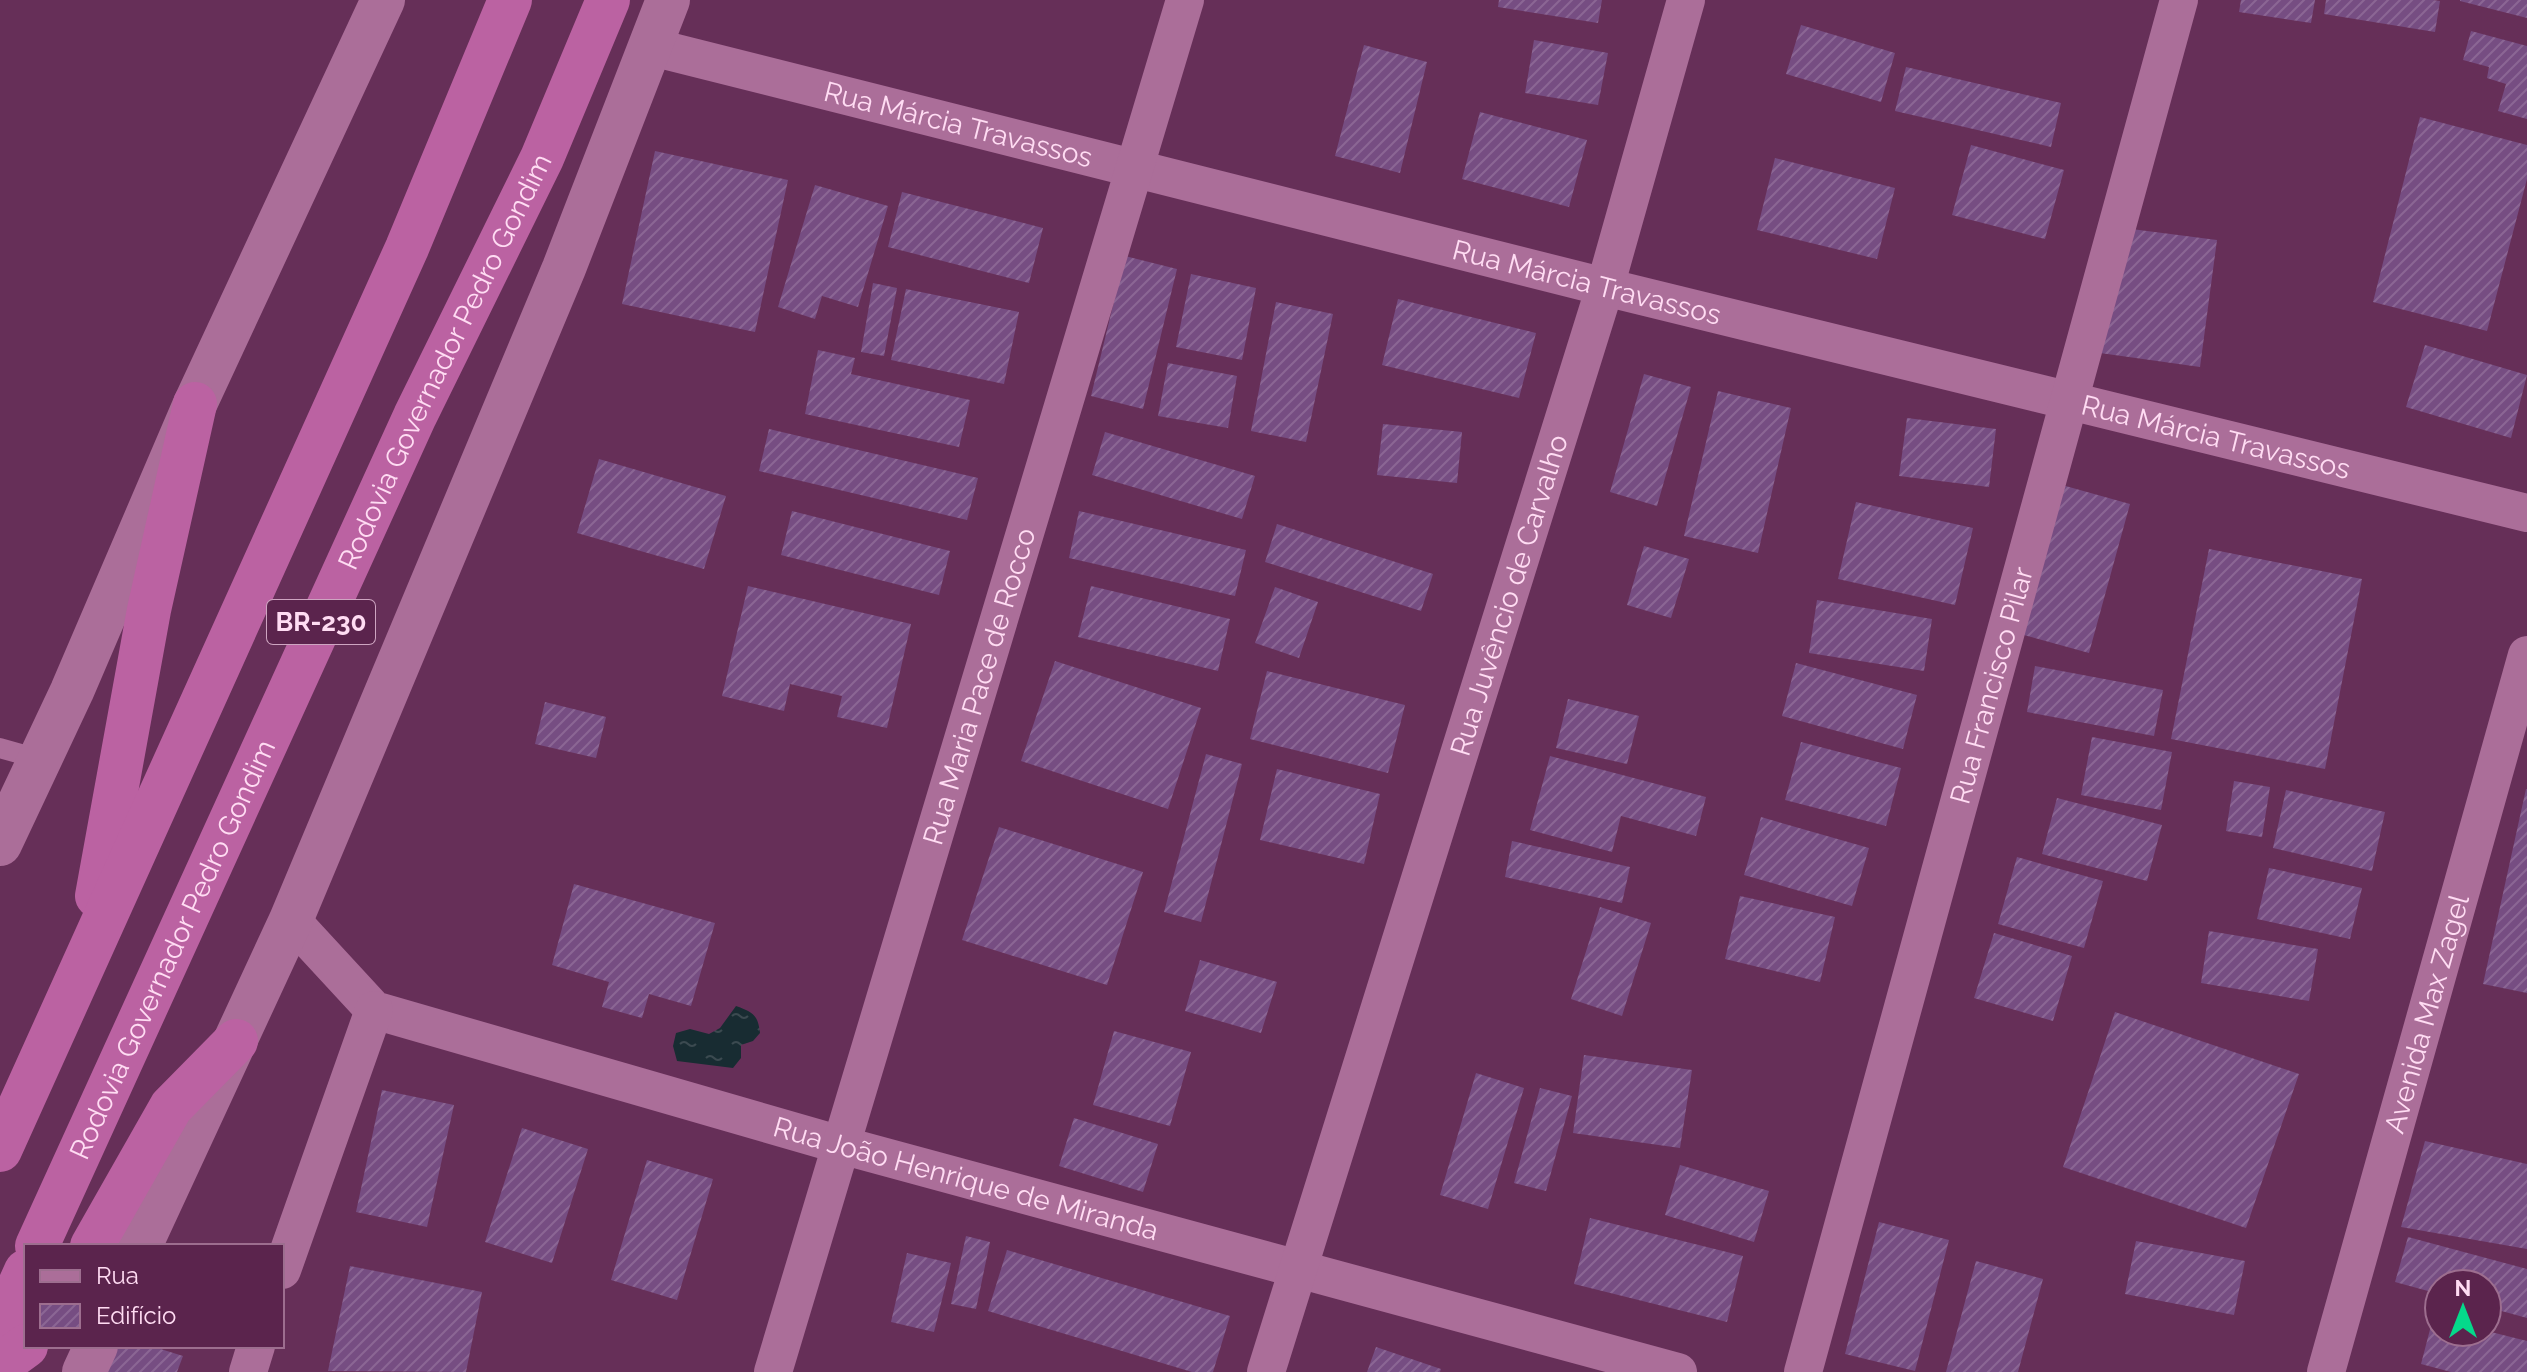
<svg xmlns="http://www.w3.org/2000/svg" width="2527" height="1372" font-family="Raleway,sans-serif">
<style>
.water{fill:url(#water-ripples)}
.building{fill:url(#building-hatch)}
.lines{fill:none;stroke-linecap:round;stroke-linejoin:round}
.service{stroke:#ab6e99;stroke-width:20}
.minor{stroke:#ab6e99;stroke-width:38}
.tertiary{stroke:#ab6e99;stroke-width:44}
.trunk{stroke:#bb62a2;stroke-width:44}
.labels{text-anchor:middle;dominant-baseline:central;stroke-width:6;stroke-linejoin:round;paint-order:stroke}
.shield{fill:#5b244d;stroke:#cea5c1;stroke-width:2}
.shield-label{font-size:26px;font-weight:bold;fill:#ffdcf3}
.street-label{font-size:28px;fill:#ffdcf3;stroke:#5b244d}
</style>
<defs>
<pattern id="water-ripples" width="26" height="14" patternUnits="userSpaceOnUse" patternTransform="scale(2)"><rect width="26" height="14" fill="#182c32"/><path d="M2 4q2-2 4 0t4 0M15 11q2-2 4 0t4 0" fill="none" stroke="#3b4a50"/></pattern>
<pattern id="building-hatch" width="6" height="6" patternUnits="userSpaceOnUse" patternTransform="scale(2)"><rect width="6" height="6" fill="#764d82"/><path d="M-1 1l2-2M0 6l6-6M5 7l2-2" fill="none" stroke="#8b6694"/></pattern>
</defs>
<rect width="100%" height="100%" fill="#662f58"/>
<path class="water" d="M 736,1006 C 753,1012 758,1015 760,1033 L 753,1041 L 741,1045 L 741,1058 L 733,1068 L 677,1061 L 673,1046 L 676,1033 L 690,1029 L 709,1034 L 720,1028 Z"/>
<path class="building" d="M 1499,0 L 1602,0 L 1598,23 L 1498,7 Z
M 2241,0 L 2315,0 L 2311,23 L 2239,12 Z
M 2326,0 L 2433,0 L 2440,1 L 2435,32 L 2324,14 Z
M 2460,0 L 2527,0 L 2527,18 L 2460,1 Z
M 1801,25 L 1895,53 L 1881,102 L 1786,74 Z
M 2471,31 L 2527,46 L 2527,119 L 2498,111 L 2506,84 L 2487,78 L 2489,67 L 2463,60 Z
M 1534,40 L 1608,53 L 1598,105 L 1525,93 Z
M 1364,45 L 1427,62 L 1400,173 L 1335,156 Z
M 1906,67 L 2061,103 L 2051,147 L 1895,111 Z
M 1480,112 L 1587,140 L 1569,207 L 1462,179 Z
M 2420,117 L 2527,145 L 2527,179 L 2487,331 L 2373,302 Z
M 1971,145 L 2064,170 L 2045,239 L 1952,215 Z
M 655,151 L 788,180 L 755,332 L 622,304 Z
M 1775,158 L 1895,188 L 1877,259 L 1757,230 Z
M 815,185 L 888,206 L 858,307 L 822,296 L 815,319 L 778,307 Z
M 902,192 L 1043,228 L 1029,283 L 888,247 Z
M 2116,227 L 2217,240 L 2200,367 L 2100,353 Z
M 1125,256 L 1177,269 L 1143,409 L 1091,396 Z
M 1191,274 L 1256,288 L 1242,360 L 1176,347 Z
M 873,283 L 897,288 L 884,356 L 861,352 Z
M 906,289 L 1019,312 L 1004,384 L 891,360 Z
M 1398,299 L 1536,333 L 1519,398 L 1382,365 Z
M 1276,302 L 1333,314 L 1306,442 L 1251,431 Z
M 2425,345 L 2527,375 L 2511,438 L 2406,407 Z
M 818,350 L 855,358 L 851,374 L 970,400 L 959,447 L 805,414 Z
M 1168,363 L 1237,376 L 1228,428 L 1158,416 Z
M 1644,374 L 1691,387 L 1657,506 L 1610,492 Z
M 1718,391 L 1791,408 L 1758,553 L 1684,536 Z
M 1907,418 L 1996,429 L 1989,487 L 1899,476 Z
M 1383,424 L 1462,432 L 1457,483 L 1377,475 Z
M 769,429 L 978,478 L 967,520 L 759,471 Z
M 1105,432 L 1255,476 L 1242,519 L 1092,475 Z
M 599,459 L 726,496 L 704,569 L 577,533 Z
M 2062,485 L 2130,504 L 2089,653 L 2020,634 Z
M 1856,502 L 1973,528 L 1955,605 L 1838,579 Z
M 792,511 L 950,551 L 939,595 L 781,555 Z
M 1079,511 L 1246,550 L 1235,596 L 1069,558 Z
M 1277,524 L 1433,574 L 1421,611 L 1265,562 Z
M 1644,546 L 1689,559 L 1671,618 L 1627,605 Z
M 2209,549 L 2362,579 L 2325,769 L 2171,739 Z
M 748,586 L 911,624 L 887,728 L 837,717 L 842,696 L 790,684 L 784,711 L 722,696 Z
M 1091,586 L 1230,619 L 1218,671 L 1078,637 Z
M 1275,587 L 1318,602 L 1299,658 L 1255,643 Z
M 1817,600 L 1932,619 L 1924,671 L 1809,653 Z
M 1055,661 L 1201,708 L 1168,809 L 1021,761 Z
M 1796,663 L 1917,695 L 1903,749 L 1782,716 Z
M 2035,666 L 2163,690 L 2154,736 L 2027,712 Z
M 1267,671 L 1405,705 L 1388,773 L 1250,739 Z
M 1568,699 L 1639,716 L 1627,764 L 1556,748 Z
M 545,702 L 606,717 L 596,758 L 535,744 Z
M 2092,737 L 2172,752 L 2161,810 L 2081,795 Z
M 1801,742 L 1901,768 L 1886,826 L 1785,800 Z
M 1206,754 L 1242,764 L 1201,922 L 1164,912 Z
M 1550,756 L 1706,797 L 1696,836 L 1621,816 L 1612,852 L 1530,830 Z
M 1277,769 L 1380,794 L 1364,864 L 1260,840 Z
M 2234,781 L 2270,787 L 2262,837 L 2226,831 Z
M 2526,789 L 2527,789 L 2527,993 L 2483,984 Z
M 2286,790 L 2385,812 L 2372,871 L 2273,848 Z
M 2057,798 L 2162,825 L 2147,881 L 2042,854 Z
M 1761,817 L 1869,848 L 1852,906 L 1744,875 Z
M 999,827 L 1143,872 L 1107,985 L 962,940 Z
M 1512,841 L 1630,867 L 1622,903 L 1505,877 Z
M 2017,857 L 2103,881 L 2084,948 L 1998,924 Z
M 2269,868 L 2362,888 L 2350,939 L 2257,919 Z
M 574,884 L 715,923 L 691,1006 L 649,994 L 642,1018 L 602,1007 L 609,982 L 552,965 Z
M 1740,896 L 1835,917 L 1820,982 L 1725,959 Z
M 1600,907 L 1651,923 L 1622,1016 L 1571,999 Z
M 2209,931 L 2318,949 L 2309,1001 L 2201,983 Z
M 1994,933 L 2072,956 L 2053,1021 L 1974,998 Z
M 1200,960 L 1277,982 L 1261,1033 L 1185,1011 Z
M 2115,1012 L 2299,1074 L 2246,1228 L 2063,1167 Z
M 1114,1031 L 1191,1052 L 1170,1126 L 1093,1105 Z
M 1584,1055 L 1692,1070 L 1680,1148 L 1573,1133 Z
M 1476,1073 L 1524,1088 L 1488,1209 L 1440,1195 Z
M 1540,1088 L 1572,1096 L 1546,1191 L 1514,1183 Z
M 382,1090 L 454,1105 L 427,1227 L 356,1212 Z
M 1074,1118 L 1158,1144 L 1143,1192 L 1059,1166 Z
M 522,1128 L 588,1149 L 552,1263 L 485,1242 Z
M 2425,1141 L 2527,1164 L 2527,1249 L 2401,1227 Z
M 647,1160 L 713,1179 L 677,1300 L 611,1280 Z
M 1680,1165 L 1769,1191 L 1754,1242 L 1665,1215 Z
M 1590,1218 L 1743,1256 L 1727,1322 L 1574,1284 Z
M 1879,1222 L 1949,1240 L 1915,1371 L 1845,1354 Z
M 966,1236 L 990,1242 L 976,1309 L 951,1304 Z
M 2408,1237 L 2527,1269 L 2527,1318 L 2487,1307 L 2487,1284 L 2439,1284 L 2439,1294 L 2395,1282 Z
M 2136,1241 L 2245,1261 L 2234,1315 L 2125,1294 Z
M 1007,1250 L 1230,1316 L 1213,1372 L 1192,1372 L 988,1311 Z
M 907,1253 L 951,1263 L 934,1332 L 891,1322 Z
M 1976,1261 L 2043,1279 L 2018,1372 L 1946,1372 Z
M 350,1266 L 482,1292 L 466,1372 L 328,1371 Z
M 2433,1318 L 2439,1319 L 2439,1332 L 2487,1331 L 2527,1341 L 2527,1372 L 2451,1372 L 2421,1364 Z
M 115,1346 L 151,1346 L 183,1356 L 177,1372 L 107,1372 Z
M 1376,1347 L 1441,1369 L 1440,1372 L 1367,1372 Z"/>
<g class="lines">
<path class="service" d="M 0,748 L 39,759"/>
<g class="minor">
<path id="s1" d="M 648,46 L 1605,287 L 2527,513"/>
<path id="s2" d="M 291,920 L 374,1010 L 841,1145 L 1678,1372"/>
<path d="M 282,1270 L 374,1010"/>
<path d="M 248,1372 L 256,1346"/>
<path id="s3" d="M 773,1372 L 1185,0"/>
<path id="s4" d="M 1266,1372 L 1605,287 L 1686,0"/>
<path id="s5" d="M 1803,1372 L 2179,0"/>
<path id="s6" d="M 2326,1372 L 2527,655"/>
</g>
<path class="tertiary" d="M 0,844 L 72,691 L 195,404 L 383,0
M 140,1246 L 291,920 L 564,268 L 668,0
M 84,1372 L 96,1346"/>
<g class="trunk">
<path d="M 97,896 L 149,610 L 195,404"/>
<path d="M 0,1150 L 407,248 L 510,0"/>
<path id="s7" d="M 37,1246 L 415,416 L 542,158 L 608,0"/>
<path d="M 92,1246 L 171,1107 L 236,1041"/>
<path d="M 0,1328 L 26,1271"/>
<path d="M 0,1365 L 26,1346"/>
</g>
</g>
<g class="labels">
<rect class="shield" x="267" y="600" width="108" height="44" rx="6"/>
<g class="shield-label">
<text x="321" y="622">BR-230</text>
</g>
<g class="street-label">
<text stroke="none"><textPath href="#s1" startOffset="320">Rua Márcia Travassos</textPath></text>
<text stroke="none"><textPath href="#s1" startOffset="968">Rua Márcia Travassos</textPath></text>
<text stroke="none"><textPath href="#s7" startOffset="974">Rodovia Governador Pedro Gondim</textPath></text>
<text stroke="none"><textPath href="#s1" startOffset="1616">Rua Márcia Travassos</textPath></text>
<text stroke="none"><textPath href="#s4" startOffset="814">Rua Juvêncio de Carvalho</textPath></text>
<text stroke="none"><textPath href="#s3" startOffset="716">Rua Maria Pace de Rocco</textPath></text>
<text stroke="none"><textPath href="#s5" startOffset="712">Rua Francisco Pilar</textPath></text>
<text stroke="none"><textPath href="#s7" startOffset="326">Rodovia Governador Pedro Gondim</textPath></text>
<text stroke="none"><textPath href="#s6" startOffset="372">Avenida Max Zagel</textPath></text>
<text stroke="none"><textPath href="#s2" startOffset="738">Rua João Henrique de Miranda</textPath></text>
</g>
</g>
<rect x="24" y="1244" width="260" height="104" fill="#5b244d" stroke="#9d6e8f" stroke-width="2"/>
<rect x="40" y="1270" width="40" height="12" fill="#ab6e99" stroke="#9d6e8f" stroke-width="2"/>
<text x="96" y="1284" font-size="24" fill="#ffdcf3">Rua</text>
<rect x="40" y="1304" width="40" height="24" fill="url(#building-hatch)" stroke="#9d6e8f" stroke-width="2"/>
<text x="96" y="1324" font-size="24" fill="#ffdcf3">Edifício</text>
<g transform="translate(2463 1308)"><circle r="38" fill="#5b244d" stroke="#9d6e8f" stroke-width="2"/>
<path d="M0-6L14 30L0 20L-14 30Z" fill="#05d98b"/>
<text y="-12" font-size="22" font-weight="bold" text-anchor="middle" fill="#ffdcf3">N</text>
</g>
</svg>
